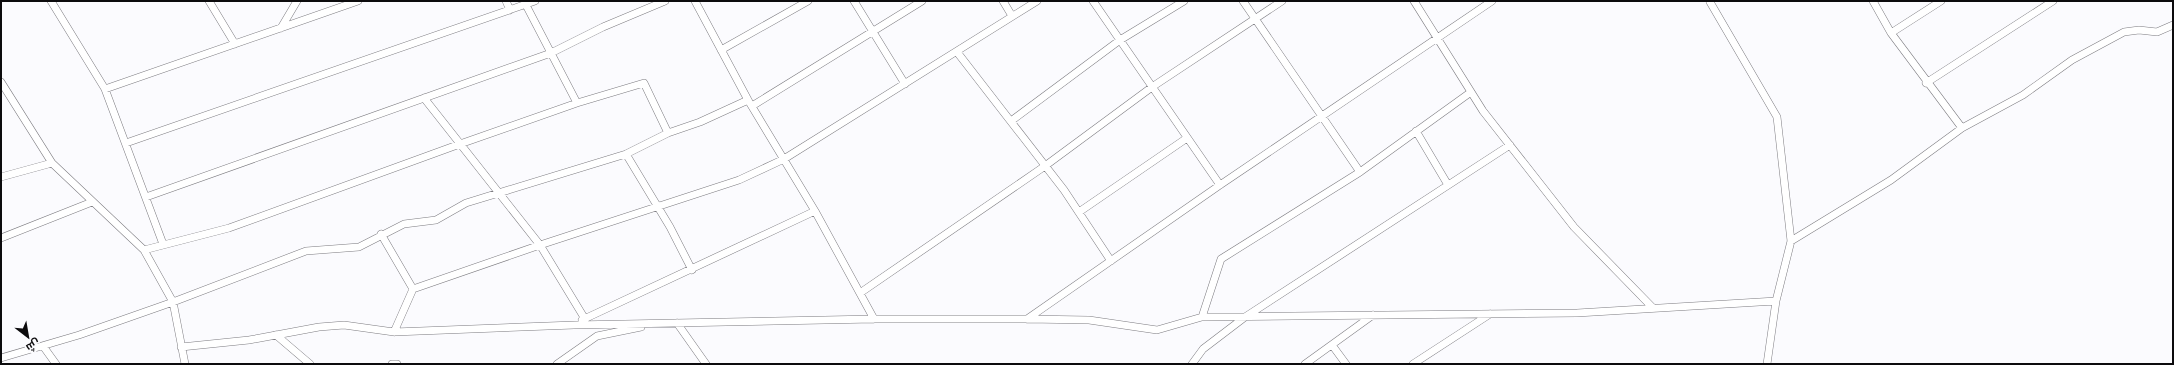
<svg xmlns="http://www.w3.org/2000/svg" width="2174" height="365" font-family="Literata,Cairo,serif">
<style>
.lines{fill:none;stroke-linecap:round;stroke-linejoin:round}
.minor-casing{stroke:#7d7c81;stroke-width:8}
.minor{stroke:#fff;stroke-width:7}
</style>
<rect width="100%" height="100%" fill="#fbfbfe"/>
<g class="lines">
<g class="minor-casing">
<path id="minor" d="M 51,1 L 105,89 L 163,244
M 209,1 L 235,44
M 506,1 L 510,10
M 854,1 L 905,84
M 1003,1 L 1012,16
M 1093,1 L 1220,185
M 1243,1 L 1360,172
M 1414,1 L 1483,111 L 1574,227 L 1653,308
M 1711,1 L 1710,2 L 1777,117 L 1791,241 L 1776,301 L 1767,364
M 1873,1 L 1891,33 L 1962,128
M 526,5 L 577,103
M 281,28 L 297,1
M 1891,33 L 1941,1
M 721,50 L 808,1
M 957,52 L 1064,190 L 1111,261
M 1,82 L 52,163 L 144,250 L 173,302 L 79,335 L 1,358
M 1926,83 L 2053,1
M 105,89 L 358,1
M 424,98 L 540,245 L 585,319
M 748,100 L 815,211 L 874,319
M 752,106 L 922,1
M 1011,121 L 1120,40 L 1184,1
M 1416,131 L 1448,185
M 126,143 L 535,1
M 626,154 L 670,227 L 692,270
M 1,177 L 52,163
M 146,197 L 551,53 L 603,27 L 665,1
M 1079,212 L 1187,138
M 381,234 L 413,289 L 394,332
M 1,238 L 92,202
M 1791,241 L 1891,180 L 1962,128 L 2023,95 L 2072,60 L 2124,32 L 2139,30 L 2157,32 L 2173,25
M 144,250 L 229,228 L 460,144 L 577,103 L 644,83 L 668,133
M 413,289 L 540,245 L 739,180 L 784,159 L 1037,1
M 860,293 L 1045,166 L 1152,87 L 1282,1
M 1202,317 L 1221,259 L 1360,172 L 1471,92
M 1027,319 L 1220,185 L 1492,1
M 582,320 L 815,211
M 677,323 L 706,364
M 276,335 L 310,364
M 1332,345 L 1346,364
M 43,346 L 56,364
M 181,347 L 249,340 L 319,327 L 344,325 L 394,332 L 574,325 L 874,319 L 1027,319 L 1089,320 L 1157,330 L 1202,317 L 1577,313 L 1776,301
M 185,364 L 173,302 L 306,251 L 359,247 L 404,224 L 436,220 L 466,203 L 626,154 L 668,133 L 700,122 L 748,100 L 695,1
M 392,364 L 397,364
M 557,364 L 597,336 L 641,327
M 1192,364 L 1203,349 L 1245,317 L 1510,145
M 1305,364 L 1373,315
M 1413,364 L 1490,314"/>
</g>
<use href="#minor" class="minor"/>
</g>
<rect width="2174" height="365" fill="none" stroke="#0c0b0d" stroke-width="4"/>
<g transform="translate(28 337) rotate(149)" stroke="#fbfbfe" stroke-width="3" paint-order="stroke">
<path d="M0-3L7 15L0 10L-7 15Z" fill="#0c0b0d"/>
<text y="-6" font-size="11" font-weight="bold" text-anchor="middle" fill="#0c0b0d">ش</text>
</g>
</svg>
